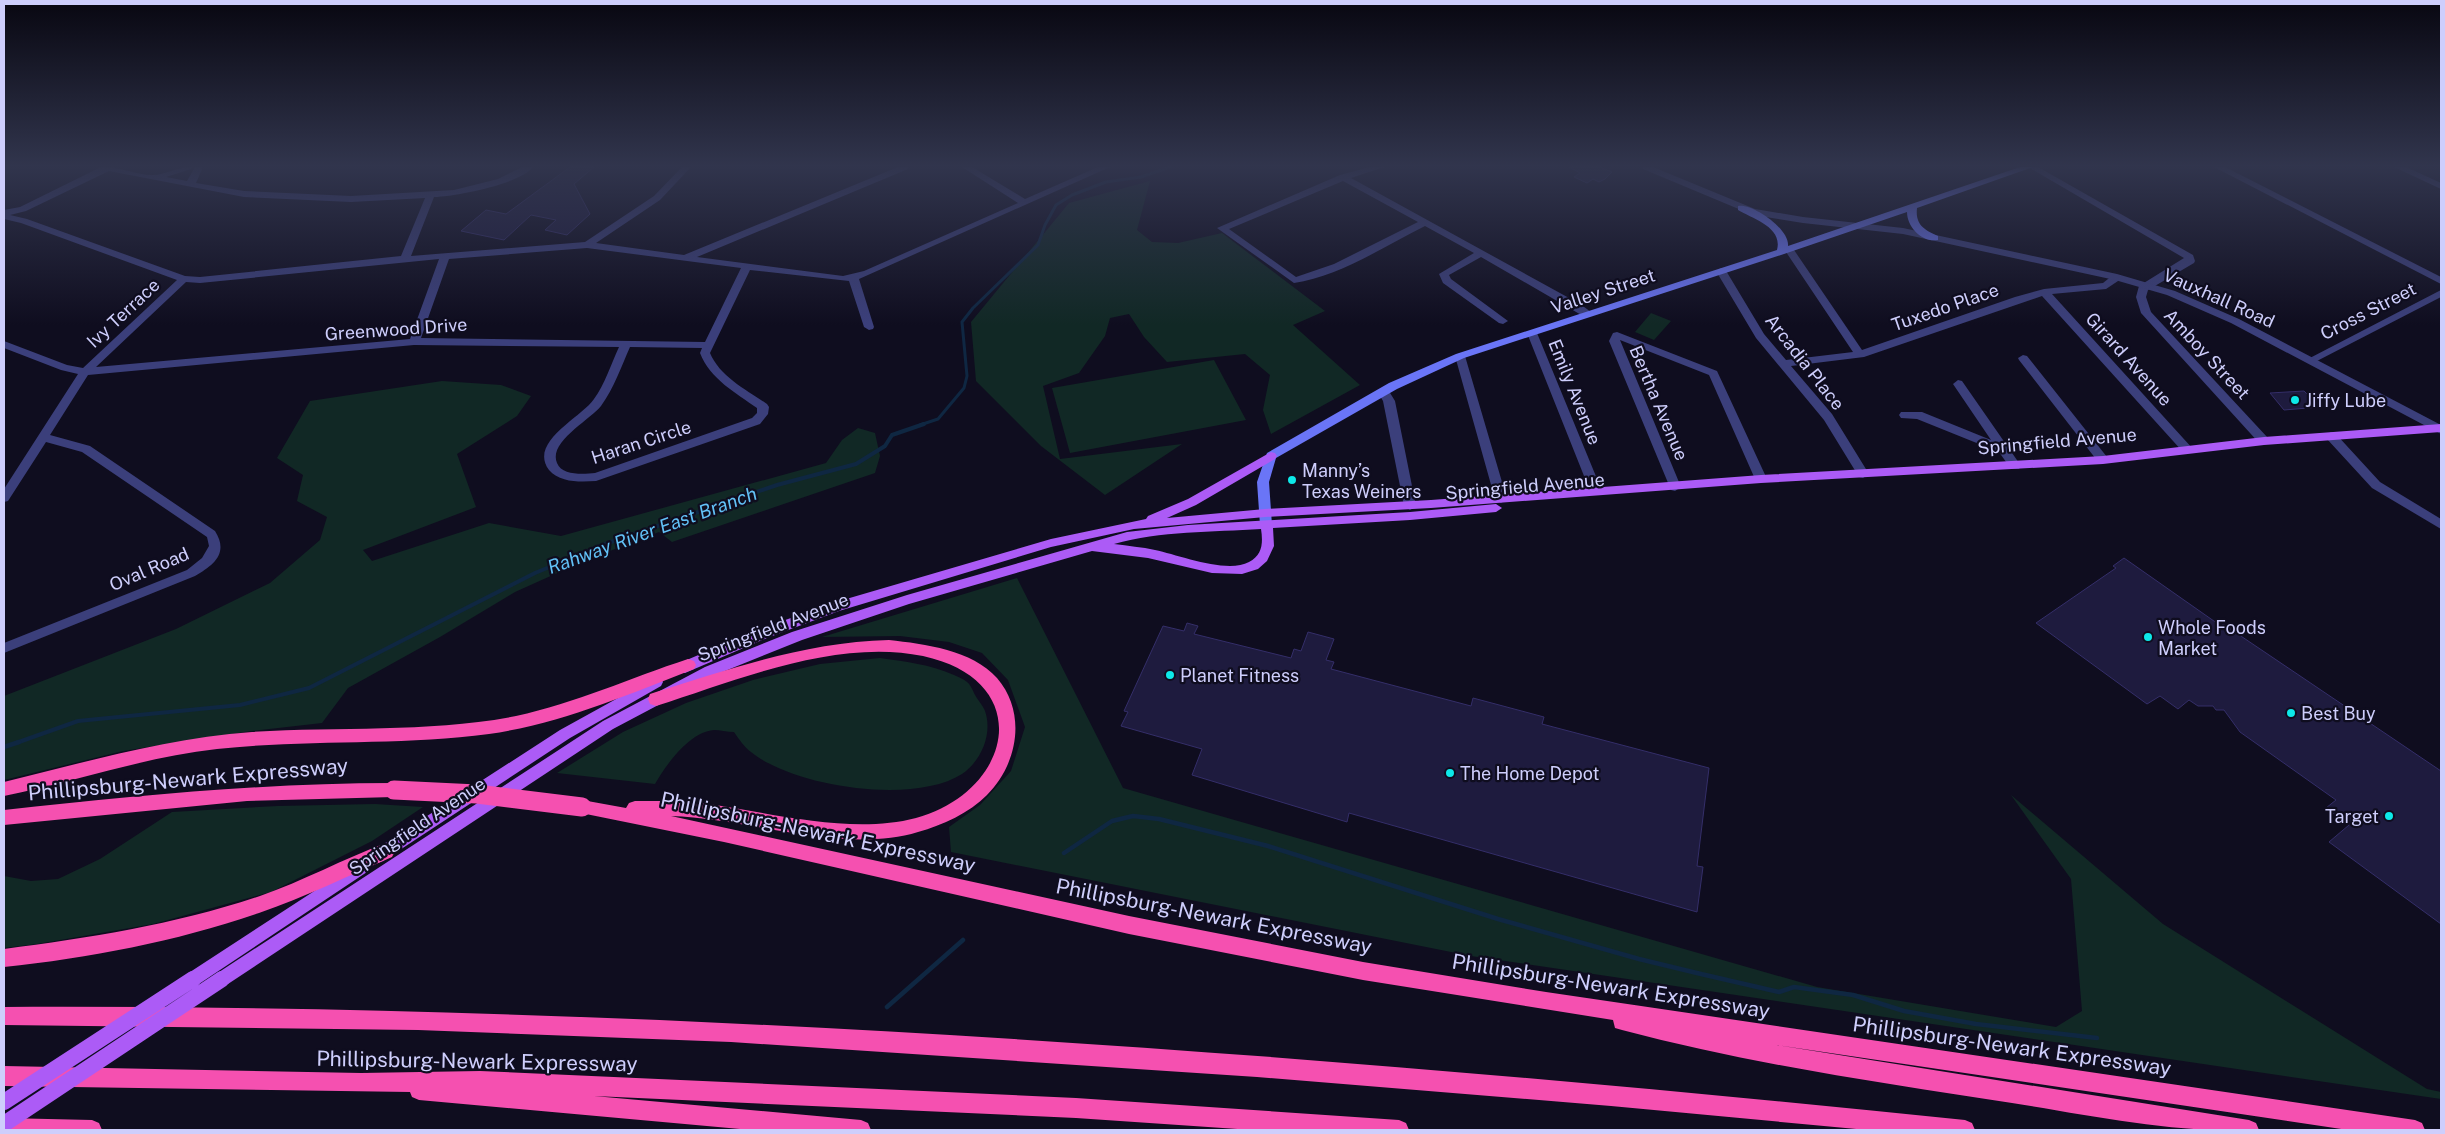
<svg xmlns="http://www.w3.org/2000/svg" width="2445" height="1134" font-family="'Public Sans',sans-serif">
<style>
.green{fill:#112825}
.lines{fill:none;stroke-linecap:round;stroke-linejoin:round}
.stream-far2{stroke:#0f2742;stroke-width:3}
.stream-far1{stroke:#0f2742;stroke-width:4}
.stream{stroke:#0f2742;stroke-width:4.5}
.building{fill:#1e1b3e;stroke:#342e69}
.minor{fill:#3b3f7b;fill-rule:evenodd}
.tertiary{fill:#3b3f7b;fill-rule:evenodd}
.secondary{fill:#6a75f7;fill-rule:evenodd}
.primary{fill:#ac5bf6;fill-rule:evenodd}
.motorway{fill:#f550b0;fill-rule:evenodd}
.primary-bridge{stroke:#ac5bf6;stroke-width:16}
.motorway-bridge{stroke:#f550b0;stroke-width:19}
.poi-dot{fill:#0de9e9;stroke:#0f0d1f;stroke-width:2}
.labels{text-anchor:middle;dominant-baseline:central;stroke-width:4.5;stroke-linejoin:round;paint-order:stroke}
.street-label{font-size:18px;fill:#cecefc;stroke:#0f0d1f}
.poi-label{font-size:18px;fill:#cecefc;stroke:#0f0d1f;text-anchor:start}
.water-label{font-size:19px;font-style:italic;fill:#62c1f6;stroke:#0f0d1f}
.near-street-label{font-size:21px;fill:#cecefc;stroke:#0f0d1f}
</style>
<rect width="100%" height="100%" fill="#0f0d1f"/>
<path class="green" d="M 1150,181 L 1137,230 L 1152,242 L 1178,243 L 1222,233 L 1325,311 L 1293,325 L 1360,385 L 1271,434 L 1263,410 L 1270,375 L 1245,354 L 1167,362 L 1144,337 L 1129,314 L 1110,318 L 1105,336 L 1079,373 L 1043,386 L 1060,459 L 1182,444 L 1105,495 L 1041,446 L 976,381 L 971,322 L 1069,203 Z
M 1651,313 L 1671,321 L 1654,340 L 1635,332 Z
M 1214,360 L 1246,420 L 1070,453 L 1052,388 Z
M 442,381 L 501,385 L 531,396 L 517,416 L 457,454 L 476,507 L 363,550 L 372,561 L 489,523 L 561,536 L 826,463 L 842,440 L 858,428 L 875,433 L 880,456 L 875,473 L 672,542 L 659,532 L 584,561 L 515,592 L 440,637 L 348,688 L 322,723 L 251,731 L 123,751 L 4,780 L 4,696 L 176,629 L 270,583 L 320,540 L 327,517 L 297,501 L 303,475 L 277,458 L 310,401 Z
M 1017,578 L 1123,788 L 1817,987 L 2056,1027 L 2082,1011 L 2071,879 L 2011,795 L 2163,924 L 2427,1089 L 2441,1092 L 2441,1099 L 1471,956 L 951,852 L 949,827 L 980,805 L 1011,771 L 1025,727 L 1008,680 L 982,653 L 949,642 L 900,636 L 822,637 Z
M 880,658 C 908,662 928,664 954,675 C 958,677 964,679 967,682 C 971,685 973,691 975,695 C 978,700 983,706 985,711 C 993,734 981,761 962,774 C 914,805 794,787 751,752 C 744,747 739,739 734,732 C 727,732 720,730 714,730 C 689,732 666,765 655,784 L 557,773 L 623,732 L 686,703 L 753,680 L 820,664 Z
M 375,804 L 423,807 L 372,841 L 271,892 L 153,924 L 37,944 L 4,948 L 4,876 L 31,881 L 58,879 L 100,859 L 172,812 L 278,806 Z"/>
<g class="lines">
<path class="stream-far2" d="M 920,425 L 938,419 L 964,388 L 967,376 L 962,322 L 973,308 L 1038,245 L 1045,225 L 1056,205 L 1072,195 L 1106,182 L 1141,177 L 1170,167"/>
<path class="stream-far1" d="M 16,743 L 78,721 L 240,705 L 309,688 L 535,573 L 605,544 L 777,485 L 856,464 L 885,446 L 892,435 L 924,424"/>
<path class="stream" d="M 4,747 L 19,742
M 1064,853 L 1112,821 L 1133,816 L 1159,819 L 1268,846 L 1498,919 L 1639,959 L 1701,974 L 1779,992 L 1794,987 L 1853,995 L 1904,1011 L 1976,1024 L 2097,1038
M 887,1007 L 963,940"/>
</g>
<path class="building" d="M 570,167 L 594,167 L 574,184 L 590,214 L 567,235 L 545,230 L 556,220 L 531,215 L 504,240 L 461,231 L 486,210 L 506,214 Z
M 1569,167 L 1600,167 L 1612,172 L 1605,179 L 1599,182 L 1593,179 L 1587,183 L 1574,177 L 1580,173 Z
M 2304,391 L 2320,407 L 2284,410 L 2270,393 Z
M 2124,558 L 2221,626 L 2223,624 L 2441,771 L 2441,924 L 2329,842 L 2349,825 L 2326,808 L 2336,800 L 2240,732 L 2224,710 L 2216,710 L 2213,706 L 2198,706 L 2189,700 L 2178,709 L 2160,696 L 2147,704 L 2036,623 L 2116,568 L 2113,566 Z
M 1187,623 L 1198,626 L 1194,634 L 1291,658 L 1294,649 L 1301,651 L 1308,632 L 1334,639 L 1326,660 L 1334,662 L 1331,669 L 1471,706 L 1473,698 L 1544,717 L 1542,724 L 1709,768 L 1697,866 L 1703,867 L 1697,912 L 1349,813 L 1347,822 L 1192,775 L 1202,749 L 1121,726 L 1128,712 L 1124,711 L 1163,626 L 1184,631 Z"/>
<g class="lines">
<path class="minor" d="M 101,167 C 119,166 135,175 153,175 C 164,175 177,167 192,167 L 191,169 L 166,177 L 187,181 L 195,167 L 203,167 L 196,183 L 244,191 L 351,196 L 454,190 L 498,179 L 522,167 L 533,167 C 520,184 457,196 434,197 L 411,256 L 585,242 L 654,196 L 682,167 L 691,167 L 660,200 L 596,243 L 684,255 L 898,167 L 909,167 L 908,169 L 697,257 L 843,276 L 864,271 L 1018,203 L 962,167 L 972,167 L 1025,199 L 1098,167 L 1110,167 L 859,279 L 874,327 L 873,329 L 869,330 L 864,327 L 849,281 L 750,270 L 710,353 C 720,377 747,390 767,404 L 769,407 L 768,414 L 760,424 L 596,481 C 581,482 560,483 549,470 C 528,442 581,418 594,399 C 605,384 611,364 619,347 L 414,345 L 88,375 L 50,435 L 90,446 L 215,531 C 229,553 214,565 195,576 L 4,653 L 4,643 L 187,570 L 202,558 L 209,546 L 207,537 L 82,452 L 46,442 L 8,501 L 4,502 L 4,489 L 78,374 L 61,370 L 4,348 L 4,341 L 67,365 L 83,368 L 177,280 L 21,223 L 4,219 L 4,210 L 20,207 ZM 109,171 L 244,197 L 351,202 L 425,198 L 401,256 L 200,277 L 185,276 L 27,219 L 10,215 L 26,211 ZM 587,248 L 741,268 L 705,342 L 421,338 L 449,259 ZM 439,259 L 410,339 L 96,367 L 186,282 L 200,283 ZM 630,347 L 702,348 L 700,353 C 710,379 736,393 757,408 L 757,413 L 752,418 L 595,473 C 584,474 562,476 557,463 C 548,442 590,420 601,406 C 614,388 621,367 630,347 Z
M 1370,167 L 1384,167 L 1351,178 L 1580,304 L 1591,312 L 1591,316 L 1583,316 L 1481,257 L 1449,275 L 1451,279 L 1508,321 L 1503,324 L 1499,323 L 1443,283 L 1439,274 L 1474,253 L 1425,226 C 1385,246 1338,277 1294,283 L 1217,228 L 1340,175 ZM 1343,181 L 1418,222 L 1334,264 L 1296,277 L 1229,229 Z
M 2028,167 L 2038,167 L 2193,255 L 2195,261 L 2194,263 L 2148,290 L 2146,297 L 2151,312 L 2268,438 L 2270,441 L 2268,444 L 2260,444 L 2141,313 L 2136,297 L 2139,286 L 2184,258 Z
M 2214,167 L 2225,167 L 2441,277 L 2441,284 Z
M 2394,167 L 2406,167 L 2441,183 L 2441,189 Z
M 1789,246 L 1792,247 L 1862,350 L 2015,297 L 2044,289 L 2103,283 L 2113,275 L 2121,275 L 2121,279 L 2106,289 L 2052,294 L 2193,449 L 2191,452 L 2183,452 L 2042,296 L 1864,357 L 1791,366 L 1832,414 L 1869,474 L 1863,478 L 1859,477 L 1824,420 L 1756,338 L 1716,271 L 1721,268 L 1725,269 L 1764,334 L 1786,360 L 1853,352 L 1784,249 Z
M 2441,290 L 2441,297 L 2315,362 L 2311,363 L 2306,360 Z
M 1532,330 L 1537,333 L 1602,491 L 1600,494 L 1592,494 L 1590,491 L 1527,333 Z
M 1617,332 L 1717,371 L 1767,479 L 1765,482 L 1757,482 L 1755,479 L 1709,375 L 1620,340 L 1681,487 L 1675,491 L 1671,490 L 1609,341 L 1613,333 Z
M 1460,353 L 1465,356 L 1507,499 L 1501,503 L 1495,499 L 1455,356 Z
M 2023,355 L 2027,356 L 2107,457 L 2109,460 L 2107,463 L 2099,463 L 2019,360 L 2018,358 Z
M 1958,380 L 1962,381 L 2019,463 L 2021,466 L 2019,469 L 2011,469 L 1999,452 L 1917,419 L 1901,418 L 1899,415 L 1901,412 L 1922,412 L 1991,440 L 1953,384 Z
M 1383,387 L 1387,388 L 1395,401 L 1416,506 L 1410,510 L 1404,506 L 1383,401 L 1377,391 Z
M 2331,432 L 2335,433 L 2380,482 L 2441,519 L 2441,529 L 2372,488 L 2327,439 L 2325,436 Z"/>
<path class="tertiary" d="M 1642,167 L 1653,167 L 1755,209 L 1803,217 L 1903,228 L 2117,274 L 2175,291 L 2239,319 L 2441,425 L 2441,434 L 2231,323 L 2167,295 L 2115,280 L 1903,234 L 1803,223 L 1753,215 L 1643,169 Z"/>
<path class="secondary" d="M 2020,167 L 2033,167 L 1917,208 C 1915,225 1925,230 1938,236 L 1938,240 C 1922,243 1907,227 1907,212 L 1784,254 L 1464,358 L 1397,389 L 1276,458 L 1269,482 L 1272,525 L 1266,529 L 1260,525 L 1257,482 L 1267,453 L 1389,383 L 1456,354 L 1777,250 C 1783,227 1753,219 1738,210 L 1738,206 C 1752,203 1790,229 1788,246 Z"/>
<path class="primary" d="M 2441,424 L 2441,432 L 2264,445 L 2103,464 L 1761,483 L 1431,508 L 1265,517 L 1134,529 L 1051,547 L 839,611 L 767,638 L 685,673 L 675,673 L 673,669 L 675,665 L 757,630 L 836,602 L 1051,539 L 1146,519 L 1148,516 L 1188,499 L 1271,452 L 1275,453 L 1277,456 L 1275,459 L 1196,505 L 1167,518 L 1265,509 L 1431,500 L 1761,475 L 2103,456 L 2264,437 Z
M 1496,504 L 1502,508 L 1496,512 L 1410,520 L 1273,528 L 1274,546 L 1267,561 L 1258,569 L 1242,574 L 1212,573 L 1148,558 L 1092,551 L 909,604 L 802,640 L 715,675 L 613,729 L 228,984 L 222,987 L 216,984 L 214,979 L 216,974 L 603,721 L 705,667 L 792,632 L 907,595 L 1127,532 L 1188,525 L 1410,512 ZM 1261,529 C 1263,542 1263,555 1249,562 C 1227,574 1179,555 1155,550 C 1142,547 1128,546 1114,544 C 1160,531 1213,532 1261,529 Z
M 656,677 L 661,678 L 663,682 L 661,686 L 570,738 L 383,861 L 378,863 L 373,861 L 371,856 L 373,851 L 560,730 Z
M 362,860 L 367,862 L 369,867 L 367,872 L 199,984 L 193,987 L 187,984 L 185,979 L 187,974 Z"/>
<path class="motorway" d="M 889,640 C 925,644 972,650 997,678 C 1027,713 1018,764 987,795 C 969,813 943,825 918,832 C 843,855 748,818 671,816 L 1129,916 L 1363,962 L 1546,992 L 2415,1120 L 2422,1123 L 2425,1130 L 2348,1130 L 1776,1045 L 2249,1120 L 2256,1123 L 2259,1130 C 2177,1134 2093,1116 2012,1103 C 1881,1083 1750,1064 1622,1030 L 1615,1028 L 1613,1020 L 1363,980 L 1129,934 L 724,842 L 576,812 L 573,807 L 576,802 L 582,800 L 626,808 L 629,803 L 635,801 C 659,801 684,800 708,804 C 773,813 851,835 916,818 C 1013,791 1037,681 923,656 C 837,638 737,680 656,706 L 650,704 L 648,699 L 650,694 L 656,692 C 733,668 807,642 889,640 Z
M 688,659 L 694,661 L 696,665 L 694,669 C 627,695 560,724 489,734 C 399,746 308,739 217,749 C 144,757 75,782 4,796 L 4,782 C 86,762 167,738 252,732 C 340,726 429,733 516,716 C 576,703 630,678 688,659 Z
M 394,783 L 400,785 L 403,790 L 400,795 L 394,797 L 247,801 L 4,825 L 4,810 C 134,796 263,783 394,783 Z
M 386,843 L 392,845 L 395,851 L 392,857 C 348,876 305,897 259,913 C 178,941 90,958 4,967 L 4,949 C 90,938 177,924 260,896 C 303,881 343,859 386,843 Z
M 4,1007 C 659,1004 1314,1053 1965,1120 L 1972,1123 L 1975,1130 L 1867,1130 L 1611,1106 L 1257,1077 L 731,1042 L 418,1030 L 4,1025 Z
M 4,1066 L 361,1073 L 480,1071 L 1076,1098 L 1399,1120 L 1406,1123 L 1409,1130 L 1252,1130 L 1076,1118 L 594,1096 L 861,1120 L 868,1123 L 871,1130 L 751,1130 L 419,1100 L 412,1097 L 410,1092 L 4,1086 Z
M 4,1118 L 92,1120 L 99,1123 L 102,1130 L 4,1130 Z"/>
<path class="primary-bridge" d="M 4,1102 L 193,979
M 4,1124 L 222,979"/>
<path class="motorway-bridge" d="M 394,790 L 477,794 L 582,807"/>
</g>
<linearGradient id="sky" x2="0" y2="1"><stop stop-color="#080711"/><stop offset="0.51" stop-color="#31354d"/><stop offset="1" stop-color="#31354d" stop-opacity="0"/></linearGradient>
<rect width="2445" height="325" fill="url(#sky)"/>
<g class="poi-dot">
<circle cx="2295" cy="400" r="5"/>
<circle cx="1292" cy="480" r="5"/>
<circle cx="2148" cy="637" r="5"/>
<circle cx="1170" cy="675" r="5"/>
<circle cx="2291" cy="713" r="5"/>
<circle cx="1450" cy="773" r="5"/>
<circle cx="2389" cy="816" r="5"/>
</g>
<g class="labels">
<g class="street-label">
<text transform="translate(1603 291) rotate(-18)">Valley Street</text>
<text transform="translate(2219 298) rotate(24)">Vauxhall Road</text>
<text transform="translate(1945 307) rotate(-19)">Tuxedo Place</text>
<text transform="translate(2368 311) rotate(-27)">Cross Street</text>
<text transform="translate(123 313) rotate(-43)">Ivy Terrace</text>
<text transform="translate(396 329) rotate(-4)">Greenwood Drive</text>
<text transform="translate(2207 354) rotate(47)">Amboy Street</text>
<text transform="translate(2129 359) rotate(48)">Girard Avenue</text>
<text transform="translate(1805 362) rotate(52)">Arcadia Place</text>
<text transform="translate(1575 392) rotate(68)">Emily Avenue</text>
<text transform="translate(1659 403) rotate(67)">Bertha Avenue</text>
<text transform="translate(2057 441) rotate(-5)">Springfield Avenue</text>
<text transform="translate(641 442) rotate(-18)">Haran Circle</text>
<text transform="translate(1525 486) rotate(-5)">Springfield Avenue</text>
<text transform="translate(149 569) rotate(-23)">Oval Road</text>
<text transform="translate(773 627) rotate(-21)">Springfield Avenue</text>
<text transform="translate(417 826) rotate(-34)">Springfield Avenue</text>
</g>
<g class="poi-label">
<text x="2305" y="400">Jiffy Lube</text>
<text x="1302" y="470">Manny’s<tspan x="1302" dy="21">Texas Weiners</tspan></text>
<text x="2158" y="627">Whole Foods<tspan x="2158" dy="21">Market</tspan></text>
<text x="1180" y="675">Planet Fitness</text>
<text x="2301" y="713">Best Buy</text>
<text x="1460" y="773">The Home Depot</text>
<text x="2379" y="816" text-anchor="end">Target</text>
</g>
<g class="water-label">
<text transform="translate(652 530) rotate(-20)">Rahway River East Branch</text>
</g>
<g class="near-street-label">
<text transform="translate(188 779) rotate(-5)">Phillipsburg-Newark Expressway</text>
<text transform="translate(818 832) rotate(12)">Phillipsburg-Newark Expressway</text>
<text transform="translate(1214 916) rotate(11)">Phillipsburg-Newark Expressway</text>
<text transform="translate(1611 986) rotate(9)">Phillipsburg-Newark Expressway</text>
<text transform="translate(2012 1046) rotate(8)">Phillipsburg-Newark Expressway</text>
<text transform="translate(477 1061) rotate(1)">Phillipsburg-Newark Expressway</text>
</g>
</g>
<rect width="2445" height="1134" fill="none" stroke="#cecefc" stroke-width="10"/>
</svg>
